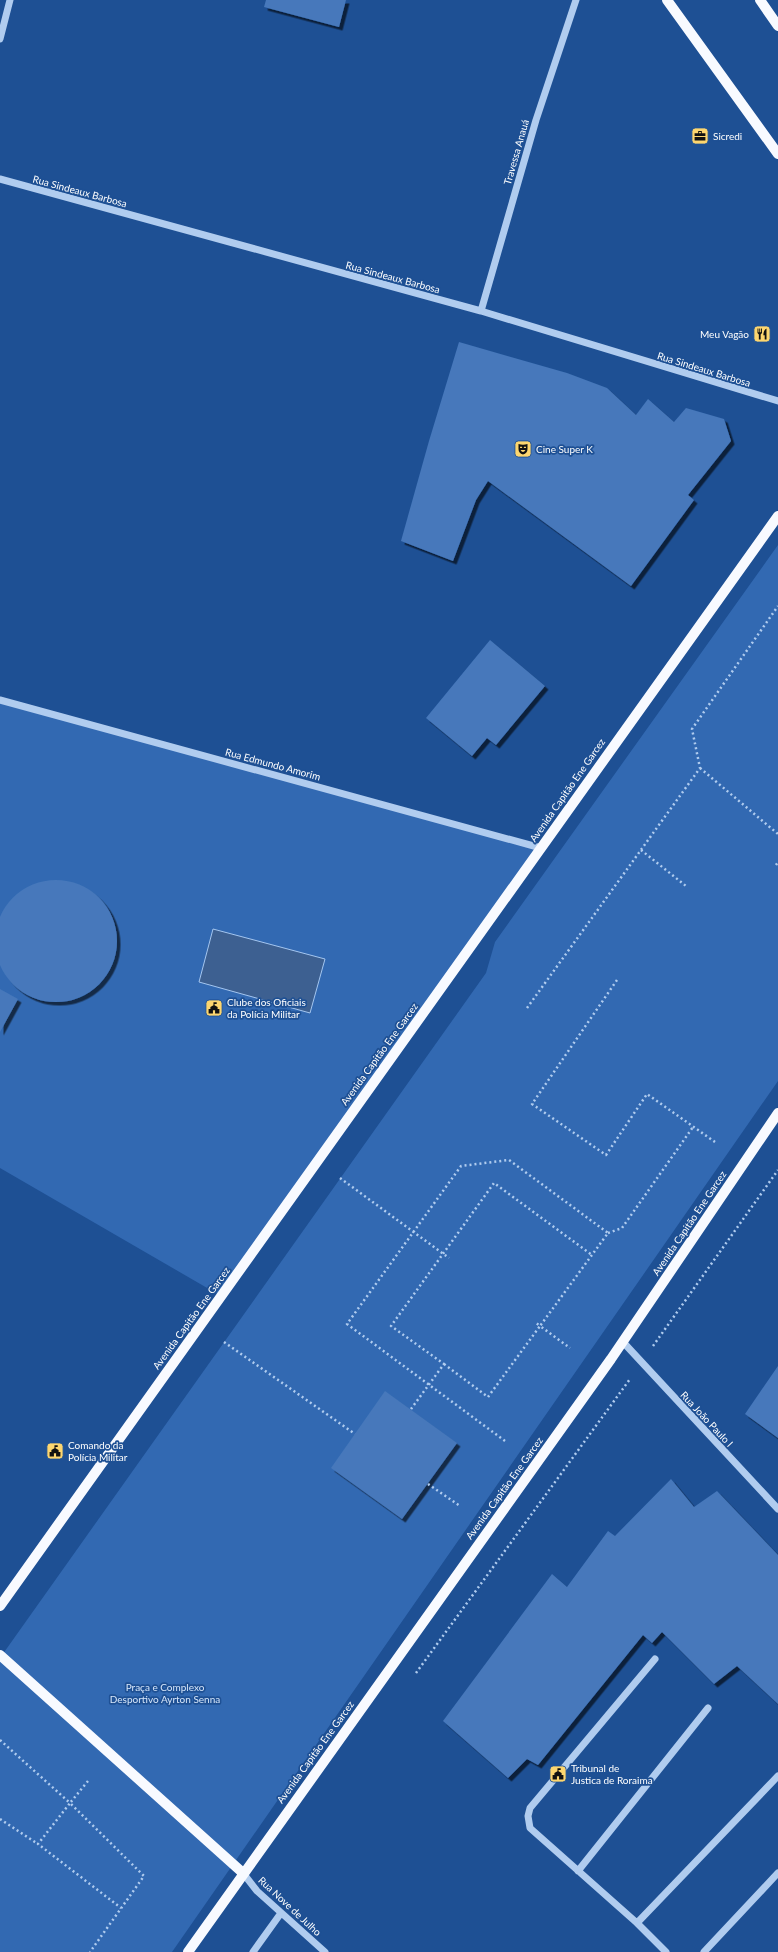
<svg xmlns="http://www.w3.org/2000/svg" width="778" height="1952" font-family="Lato,sans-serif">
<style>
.green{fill:#3269b2}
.water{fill:#3d6091;stroke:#a4c6f0}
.building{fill:#4678bb;filter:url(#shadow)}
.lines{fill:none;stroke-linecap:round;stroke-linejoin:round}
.path{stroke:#b0ccef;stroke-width:2.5;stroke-dasharray:2 3;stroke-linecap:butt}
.minor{stroke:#b0ccef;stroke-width:7}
.major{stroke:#f8faff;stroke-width:10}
.labels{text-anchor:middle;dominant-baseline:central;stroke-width:3.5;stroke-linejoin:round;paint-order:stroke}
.poi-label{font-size:10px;fill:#fff;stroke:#1e5094;text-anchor:start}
.street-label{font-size:10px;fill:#fff;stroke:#1e5094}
.park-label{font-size:10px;fill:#d6e6fa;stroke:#1e5094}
</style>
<defs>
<filter id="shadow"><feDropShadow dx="3.5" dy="3.5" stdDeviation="0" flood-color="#0009"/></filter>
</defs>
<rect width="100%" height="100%" fill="#1e5094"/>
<path class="green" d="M 778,545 L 778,1081 L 172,1952 L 0,1952 L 0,1658 L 486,973 L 495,942 Z
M 0,700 L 541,848 L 221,1296 L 0,1168 Z"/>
<path class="water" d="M 213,929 L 325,959 L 310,1013 L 199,982 Z"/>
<path class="building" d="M 266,0 L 346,0 L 339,27 L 264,7 Z
M 459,342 L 567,373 L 607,388 L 636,415 L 648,399 L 674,422 L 686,408 L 724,419 L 731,441 L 688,495 L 694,500 L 631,586 L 488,481 L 476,500 L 453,561 L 401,541 L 429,441 Z
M 490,640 L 545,686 L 496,745 L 487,738 L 472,756 L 426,718 Z
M-5 941a61 61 0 1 1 122 0a61 61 0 1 1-122 0Z
M 0,989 L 18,999 L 0,1032 Z
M 778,1366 L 778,1438 L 745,1414 Z
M 385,1391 L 457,1443 L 402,1519 L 331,1468 Z
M 671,1479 L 694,1507 L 717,1491 L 778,1555 L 778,1704 L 737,1666 L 714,1684 L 662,1632 L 652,1643 L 643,1635 L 538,1765 L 527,1759 L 508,1778 L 443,1721 L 552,1574 L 567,1587 L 608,1531 L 615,1536 Z"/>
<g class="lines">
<path class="path" d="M 700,768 L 778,834
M 641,850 L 686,886
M 776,865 L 778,862
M 617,980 L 532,1104 L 606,1155 L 647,1094 L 715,1142
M 527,1008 L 700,768 L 692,729 L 778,606
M 340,1178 L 449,1258
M 608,1233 L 622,1228 L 693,1127
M 224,1342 L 355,1434
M 653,1346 L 778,1170
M 444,1364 L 488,1397 L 540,1326 L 536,1323
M 411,1409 L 444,1364 L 391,1326 L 494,1183 L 592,1255
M 505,1441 L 347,1324 L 461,1166 L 509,1160 L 608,1233 L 540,1326 L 570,1348
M 428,1484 L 460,1506
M 416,1673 L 630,1379
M 0,1740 L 70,1803 L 38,1844 L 121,1908
M 88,1781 L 70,1803 L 144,1876 L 90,1952
M 0,1819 L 38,1844"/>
<path class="minor" d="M 0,39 L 10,0
M 0,179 L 481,311 L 778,401
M 481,311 L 536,120 L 576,0
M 0,700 L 541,848
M 623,1342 L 778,1509
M 578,1871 L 708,1708
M 243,1873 L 257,1891 L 325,1952
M 637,1923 L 530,1828 L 528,1816 L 530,1808 L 655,1659
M 253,1952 L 281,1913
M 666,1952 L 637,1923 L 778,1776
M 704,1952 L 778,1873"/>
<path class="major" d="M 667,0 L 778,154
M 760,0 L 778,26
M 0,1606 L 778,516
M 0,1655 L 243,1873
M 188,1952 L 611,1359 L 778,1113"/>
</g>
<defs>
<g id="office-square" transform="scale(0.9)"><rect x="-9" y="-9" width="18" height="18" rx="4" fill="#fdd66f" stroke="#1e5094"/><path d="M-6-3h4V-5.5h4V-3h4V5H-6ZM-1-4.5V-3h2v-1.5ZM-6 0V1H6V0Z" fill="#111"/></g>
<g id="restaurant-square" transform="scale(0.9)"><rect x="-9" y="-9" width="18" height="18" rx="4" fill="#fdd66f" stroke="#1e5094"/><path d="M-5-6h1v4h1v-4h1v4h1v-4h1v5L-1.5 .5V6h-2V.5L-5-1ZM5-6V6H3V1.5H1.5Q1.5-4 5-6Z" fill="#111"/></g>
<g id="theatre-square" transform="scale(0.9)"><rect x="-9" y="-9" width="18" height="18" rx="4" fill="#fdd66f" stroke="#1e5094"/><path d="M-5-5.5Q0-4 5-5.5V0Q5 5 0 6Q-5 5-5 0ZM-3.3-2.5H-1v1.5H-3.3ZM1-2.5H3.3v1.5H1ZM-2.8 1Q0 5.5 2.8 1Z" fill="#111"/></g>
<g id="civic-square" transform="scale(0.9)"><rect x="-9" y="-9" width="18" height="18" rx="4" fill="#fdd66f" stroke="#1e5094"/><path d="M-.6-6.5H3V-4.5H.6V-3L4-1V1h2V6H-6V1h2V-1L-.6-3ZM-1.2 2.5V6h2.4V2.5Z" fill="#111"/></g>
</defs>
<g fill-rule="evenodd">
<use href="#office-square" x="700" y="136"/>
<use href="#restaurant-square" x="762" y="334"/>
<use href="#theatre-square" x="523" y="449"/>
<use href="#civic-square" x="214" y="1008"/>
<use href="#civic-square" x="55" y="1451"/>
<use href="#civic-square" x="558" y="1774"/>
</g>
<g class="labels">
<g class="poi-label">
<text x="713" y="136">Sicredi</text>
<text x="749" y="334" text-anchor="end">Meu Vagão</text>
<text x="536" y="449">Cine Super K</text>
<text x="227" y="1002">Clube dos Oficiais<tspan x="227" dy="12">da Polícia Militar</tspan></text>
<text x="68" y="1445">Comando da<tspan x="68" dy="12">Polícia Militar</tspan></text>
<text x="571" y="1768">Tribunal de<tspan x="571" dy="12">Justica de Roraima</tspan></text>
</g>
<g class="street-label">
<text transform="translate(516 152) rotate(-74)">Travessa Anauá</text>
<text transform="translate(80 191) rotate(15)">Rua Sindeaux Barbosa</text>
<text transform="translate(393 277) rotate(15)">Rua Sindeaux Barbosa</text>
<text transform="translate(704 369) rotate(17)">Rua Sindeaux Barbosa</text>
<text transform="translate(273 764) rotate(15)">Rua Edmundo Amorim</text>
<text transform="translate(567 790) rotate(-55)">Avenida Capitão Ene Garcez</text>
<text transform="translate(379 1054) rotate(-54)">Avenida Capitão Ene Garcez</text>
<text transform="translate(689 1223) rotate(-56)">Avenida Capitão Ene Garcez</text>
<text transform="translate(191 1318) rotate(-54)">Avenida Capitão Ene Garcez</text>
<text transform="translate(707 1419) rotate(47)">Rua João Paulo I</text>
<text transform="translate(504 1488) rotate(-54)">Avenida Capitão Ene Garcez</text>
<text transform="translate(315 1752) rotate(-54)">Avenida Capitão Ene Garcez</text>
<text transform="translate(290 1906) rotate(43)">Rua Nove de Julho</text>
</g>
<g class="park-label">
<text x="165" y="1687">Praça e Complexo<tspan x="165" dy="12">Desportivo Ayrton Senna</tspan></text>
</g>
</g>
</svg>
